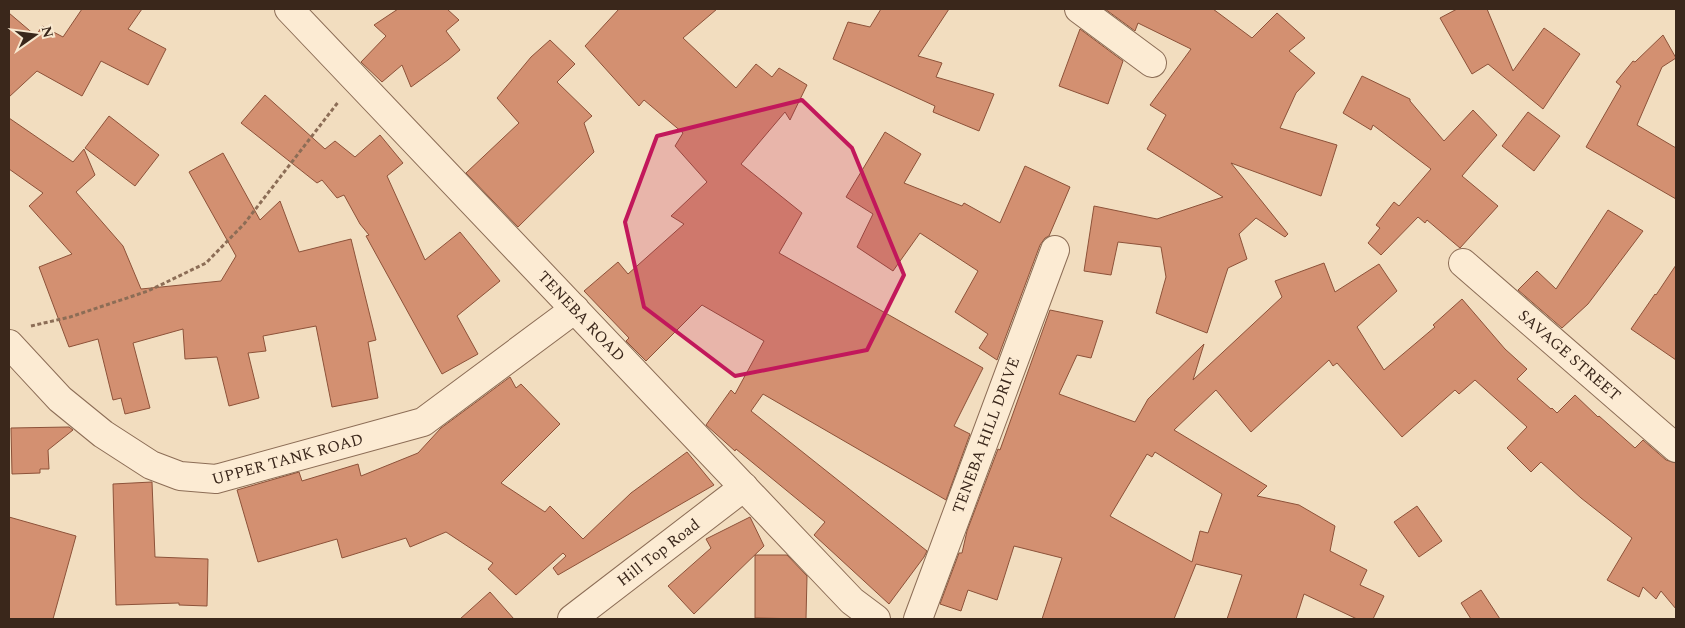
<svg xmlns="http://www.w3.org/2000/svg" width="1685" height="628" font-family="Spectral,serif">
<style>
.building{fill:#d39071;stroke:#8d5239;fill-rule:evenodd}
.lines{fill:none;stroke-linecap:round;stroke-linejoin:round}
.minor-casing{stroke:#8c6d56;stroke-width:30}
.path{stroke:#8c6d56;stroke-width:3;stroke-dasharray:4 2.5;stroke-linecap:butt}
.minor{stroke:#fcebd3;stroke-width:28}
.marked{fill:#c2185b;fill-opacity:0.2;stroke:#c2185b;stroke-width:4;stroke-linejoin:round}
.labels{text-anchor:middle;dominant-baseline:central;stroke-width:4;stroke-linejoin:round;paint-order:stroke}
.street-label{font-size:16px;fill:#3a271b;stroke:#f8e8cf}
</style>
<rect width="100%" height="100%" fill="#f2ddbf"/>
<path class="building" d="M 82,9 L 142,9 L 128,29 L 166,49 L 148,85 L 101,61 L 82,96 L 37,71 L 9,97 L 9,13 L 36,36 L 42,26 L 63,37 Z
M 398,9 L 447,9 L 459,20 L 446,31 L 460,50 L 448,60 L 411,87 L 402,65 L 382,82 L 361,62 L 386,36 L 374,25 Z
M 619,9 L 717,9 L 683,38 L 736,88 L 756,64 L 772,77 L 779,68 L 807,85 L 790,120 L 785,112 L 741,164 L 802,213 L 779,253 L 983,368 L 954,426 L 970,434 L 946,500 L 763,394 L 751,411 L 927,551 L 924,557 L 889,604 L 814,535 L 825,522 L 736,449 L 735,451 L 706,425 L 731,390 L 735,394 L 764,341 L 702,305 L 646,361 L 626,341 L 629,338 L 584,291 L 618,262 L 628,274 L 684,224 L 671,216 L 707,182 L 675,146 L 683,133 L 644,100 L 639,106 L 585,46 Z
M 881,9 L 949,9 L 918,56 L 942,63 L 936,77 L 994,94 L 979,131 L 933,112 L 935,106 L 833,59 L 848,22 L 870,27 Z
M 1105,9 L 1213,9 L 1252,38 L 1277,13 L 1305,38 L 1289,51 L 1315,73 L 1296,93 L 1280,128 L 1337,145 L 1321,196 L 1231,163 L 1288,234 L 1285,237 L 1256,218 L 1239,234 L 1247,259 L 1228,268 L 1207,333 L 1156,313 L 1166,277 L 1161,247 L 1118,242 L 1111,275 L 1084,271 L 1094,206 L 1157,219 L 1223,197 L 1147,149 L 1166,115 L 1150,105 L 1191,49 L 1138,23 L 1135,31 Z
M 1457,9 L 1487,9 L 1513,71 L 1544,28 L 1580,54 L 1543,109 L 1488,64 L 1472,74 L 1440,18 Z
M 1080,29 L 1123,61 L 1108,104 L 1059,86 Z
M 1663,35 L 1676,58 L 1662,67 L 1637,125 L 1676,148 L 1676,199 L 1586,147 L 1621,86 L 1616,82 L 1633,61 L 1635,62 Z
M 550,40 L 575,64 L 557,82 L 592,116 L 584,123 L 594,152 L 518,227 L 466,173 L 519,123 L 497,98 L 531,57 Z
M 1362,76 L 1410,99 L 1410,101 L 1444,141 L 1473,110 L 1497,135 L 1462,176 L 1498,206 L 1460,248 L 1427,220 L 1425,223 L 1418,217 L 1381,255 L 1368,243 L 1380,228 L 1376,225 L 1394,202 L 1399,206 L 1431,169 L 1373,125 L 1371,130 L 1343,113 Z
M 265,95 L 325,149 L 335,141 L 355,157 L 380,135 L 403,163 L 387,176 L 425,260 L 460,232 L 500,281 L 457,316 L 478,354 L 442,374 L 366,236 L 369,235 L 360,224 L 344,195 L 337,198 L 322,180 L 317,183 L 241,123 Z
M 1528,112 L 1560,136 L 1534,171 L 1502,146 Z
M 109,116 L 159,155 L 135,186 L 85,148 Z
M 9,118 L 73,162 L 84,149 L 95,175 L 76,192 L 123,246 L 141,289 L 221,281 L 236,256 L 189,172 L 223,153 L 260,220 L 280,201 L 299,252 L 351,239 L 376,340 L 368,342 L 378,398 L 332,407 L 316,326 L 263,336 L 266,351 L 248,353 L 259,398 L 229,406 L 217,357 L 185,359 L 183,329 L 133,343 L 150,408 L 125,414 L 121,398 L 113,400 L 98,339 L 69,347 L 39,267 L 72,254 L 29,206 L 43,193 L 9,169 Z
M 885,132 L 921,154 L 904,183 L 962,206 L 964,203 L 1000,223 L 1025,166 L 1070,187 L 1049,236 L 1045,238 L 1040,245 L 997,360 L 979,348 L 988,334 L 955,312 L 978,271 L 920,233 L 893,271 L 857,247 L 873,214 L 846,197 Z
M 1608,210 L 1643,231 L 1588,304 L 1562,328 L 1518,290 L 1537,271 L 1556,289 Z
M 1324,263 L 1335,292 L 1379,264 L 1397,291 L 1357,327 L 1384,370 L 1435,327 L 1433,325 L 1462,299 L 1505,349 L 1527,369 L 1517,379 L 1551,409 L 1552,408 L 1557,413 L 1575,395 L 1598,417 L 1599,416 L 1635,448 L 1643,440 L 1666,460 L 1676,463 L 1676,609 L 1661,591 L 1656,599 L 1643,587 L 1639,597 L 1607,580 L 1632,538 L 1581,498 L 1541,462 L 1531,472 L 1507,448 L 1527,427 L 1475,380 L 1459,394 L 1455,390 L 1402,437 L 1337,363 L 1333,366 L 1329,360 L 1251,432 L 1216,390 L 1174,430 L 1267,486 L 1257,496 L 1299,505 L 1335,526 L 1330,551 L 1367,570 L 1360,585 L 1384,596 L 1373,619 L 1357,619 L 1304,594 L 1296,619 L 1227,619 L 1242,575 L 1196,564 L 1174,619 L 1042,619 L 1062,558 L 1014,546 L 997,600 L 968,590 L 961,611 L 940,604 L 959,553 L 962,553 L 967,531 L 998,449 L 1000,450 L 1050,310 L 1103,321 L 1091,358 L 1077,355 L 1059,394 L 1135,422 L 1148,399 L 1204,344 L 1193,380 L 1282,297 L 1275,281 ZM 1155,452 L 1222,494 L 1208,533 L 1200,531 L 1192,562 L 1110,516 L 1147,454 L 1152,457 Z
M 1676,265 L 1676,360 L 1631,329 L 1655,294 L 1656,295 Z
M 510,377 L 516,388 L 521,384 L 560,424 L 501,483 L 545,512 L 550,506 L 583,539 L 631,493 L 687,452 L 714,485 L 558,575 L 553,568 L 566,556 L 563,553 L 516,595 L 488,569 L 493,563 L 446,532 L 410,547 L 406,538 L 342,558 L 337,539 L 258,562 L 237,490 L 299,472 L 302,481 L 358,464 L 361,476 L 418,453 L 441,428 Z
M 69,427 L 73,430 L 48,450 L 49,469 L 40,469 L 40,473 L 12,474 L 11,428 Z
M 152,482 L 155,557 L 208,559 L 207,606 L 179,605 L 179,603 L 116,605 L 113,484 Z
M 1417,506 L 1442,541 L 1419,557 L 1394,522 Z
M 9,517 L 76,536 L 53,619 L 9,619 Z
M 750,517 L 764,546 L 694,614 L 668,586 L 711,548 L 706,539 Z
M 755,555 L 787,555 L 807,576 L 806,619 L 755,618 Z
M 1481,590 L 1500,619 L 1471,619 L 1461,603 Z
M 490,592 L 514,619 L 460,619 Z"/>
<g class="lines">
<g class="minor-casing">
<g id="minor">
<path id="s1" d="M 289,9 L 852,601 L 876,619"/>
<path d="M 1079,9 L 1152,63"/>
<path id="s2" d="M 1463,263 L 1676,448"/>
<path id="s3" d="M 9,344 L 60,399 L 103,434 L 151,465 L 180,476 L 216,479 L 423,422 L 575,309"/>
<path id="s4" d="M 572,619 L 744,487"/>
<path id="s5" d="M 918,619 L 1055,250"/>
</g>
</g>
<path class="path" d="M 31,326 L 70,317 L 148,291 L 206,263 L 244,224 L 339,101"/>
<use href="#minor" class="minor"/>
</g>
<path class="marked" d="M 802,100 L 852,148 L 904,275 L 867,350 L 735,376 L 644,307 L 625,222 L 657,136 Z"/>
<g class="labels">
<g class="street-label">
<text stroke="none"><textPath href="#s1" startOffset="424">TENEBA ROAD</textPath></text>
<text stroke="none"><textPath href="#s2" startOffset="141">SAVAGE STREET</textPath></text>
<text stroke="none"><textPath href="#s5" startOffset="196">TENEBA HILL DRIVE</textPath></text>
<text stroke="none"><textPath href="#s3" startOffset="329">UPPER TANK ROAD</textPath></text>
<text stroke="none"><textPath href="#s4" startOffset="109">Hill Top Road</textPath></text>
</g>
</g>
<rect width="1685" height="628" fill="none" stroke="#3a271b" stroke-width="20"/>
<g transform="translate(35 35) rotate(76)" stroke="#f8e8cf" stroke-width="4" paint-order="stroke">
<path d="M0-4L9 19L0 12L-9 19Z" fill="#3a271b"/>
<text y="-8" font-size="14" font-weight="bold" text-anchor="middle" fill="#3a271b">N</text>
</g>
</svg>
